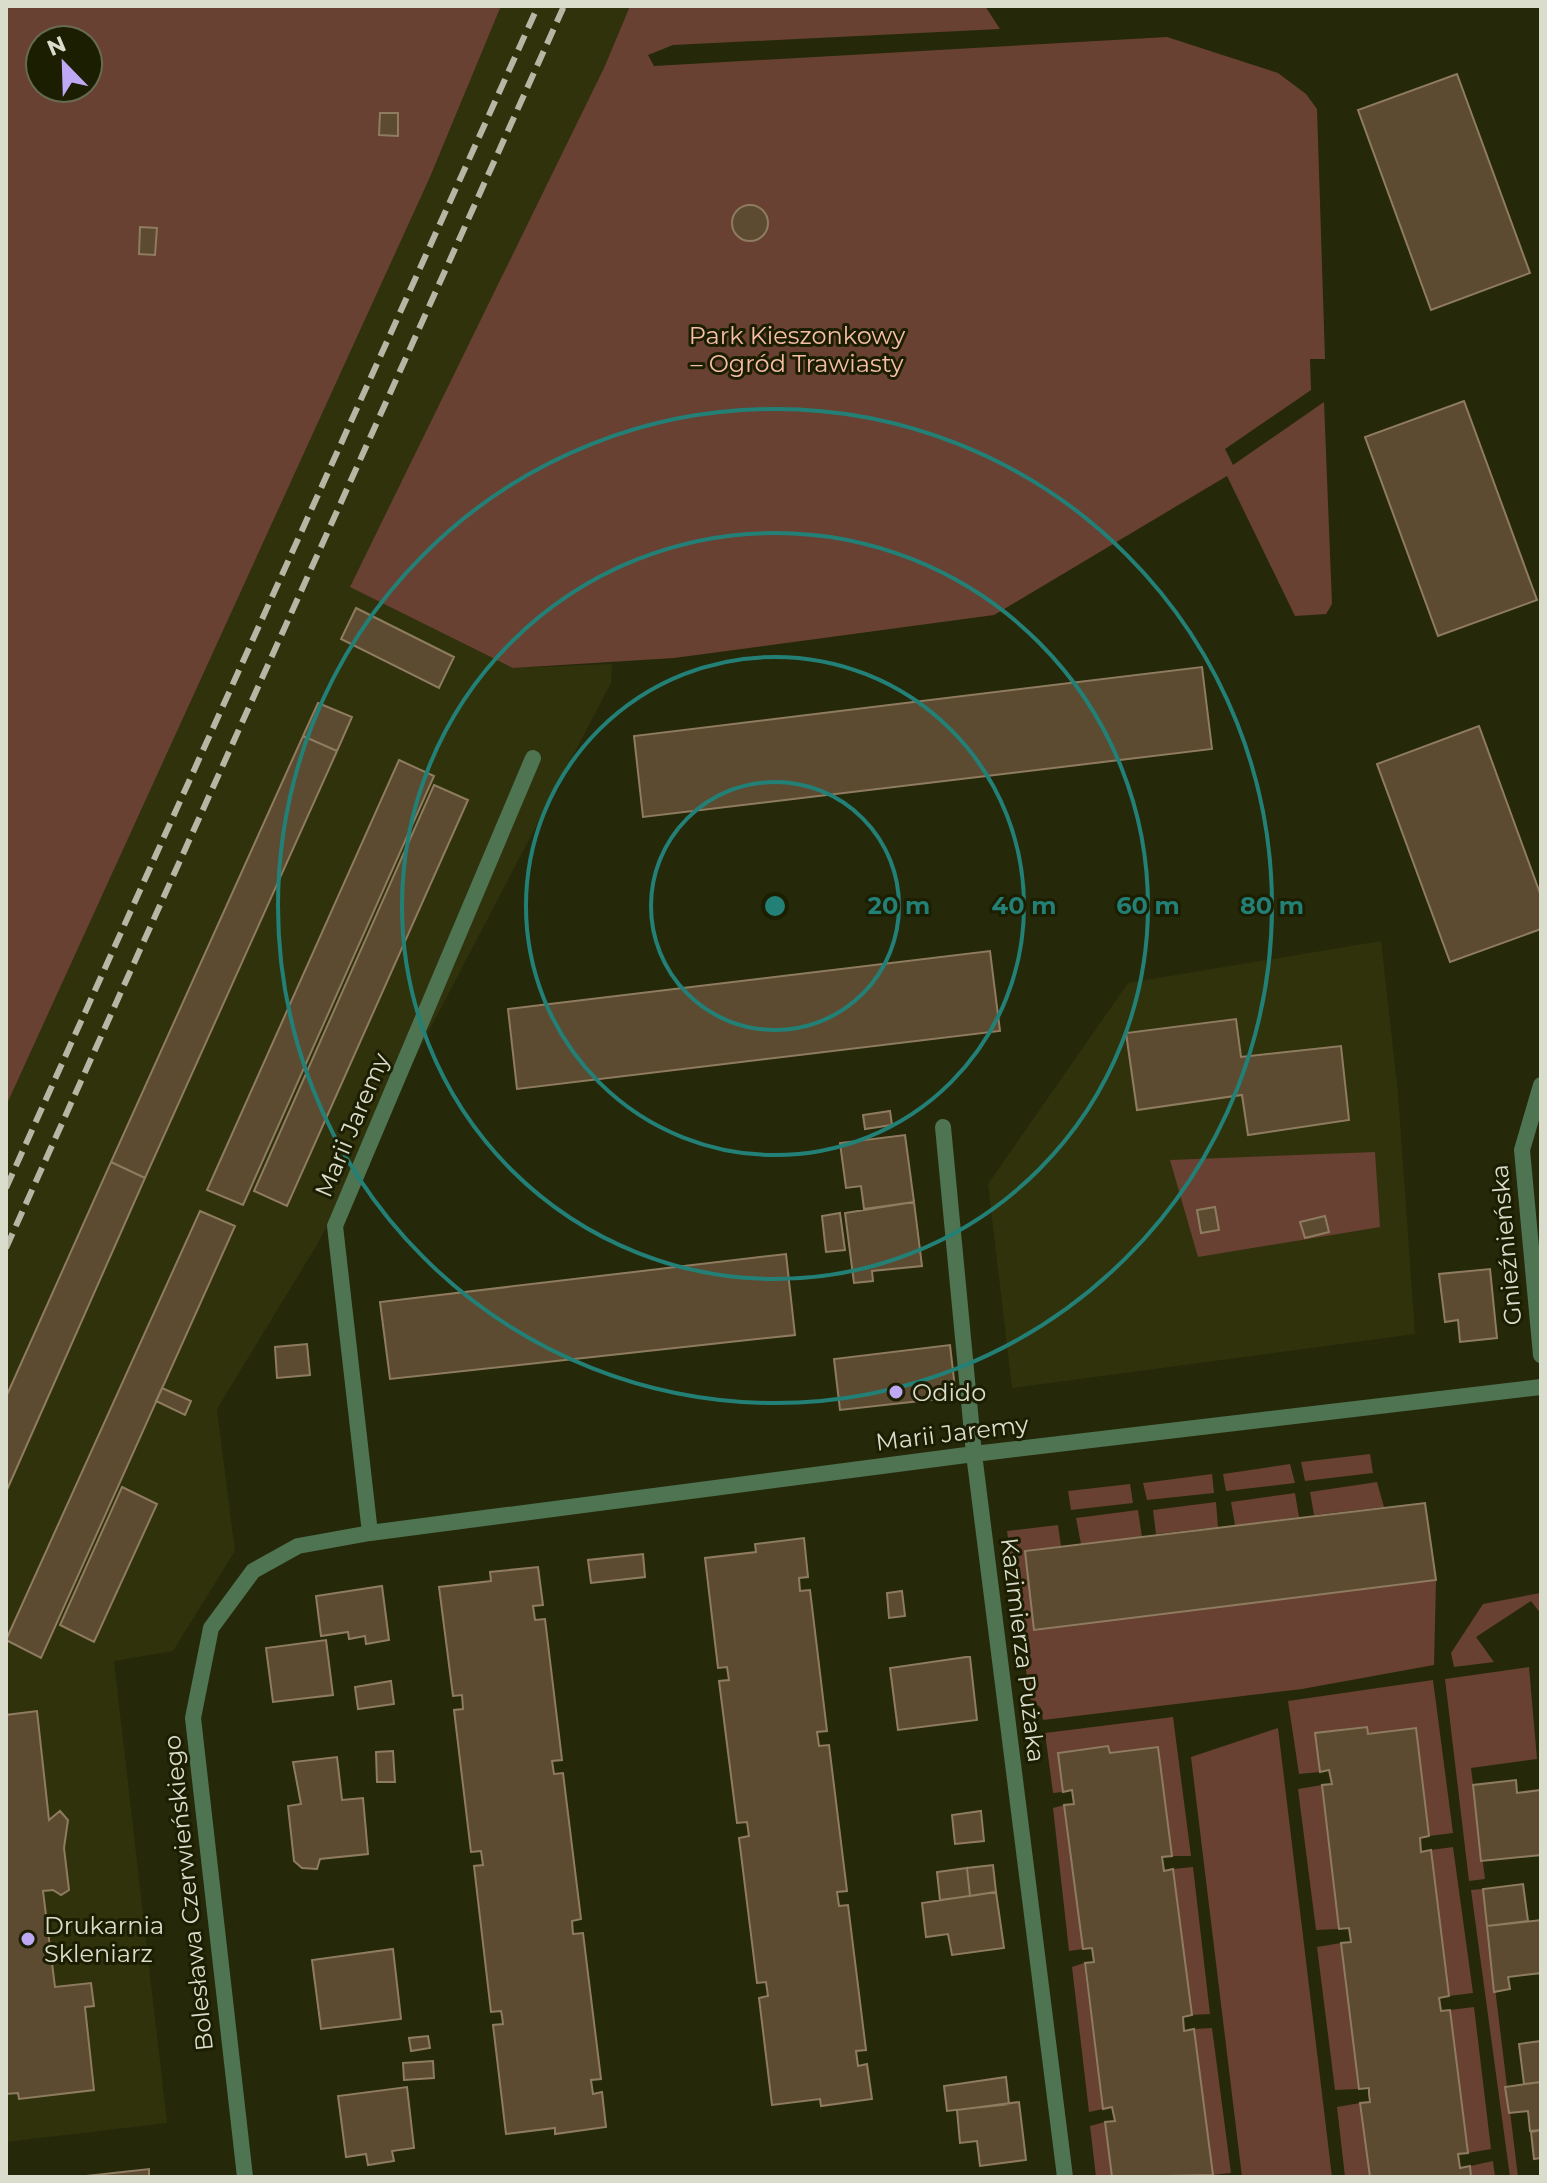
<svg xmlns="http://www.w3.org/2000/svg" width="1547" height="2183" font-family="Montserrat,sans-serif">
<style>
.built{fill:#30320c}
.green{fill:#684132;fill-rule:evenodd}
.building{fill:#5c4b30;stroke:#8f7c60;stroke-width:2}
.lines{fill:none;stroke-linecap:round;stroke-linejoin:round}
.minor{stroke:#4e7452;stroke-width:16}
.rail{stroke:#b5b7a4;stroke-width:6;stroke-dasharray:16 8;stroke-linecap:butt}
.ring{fill:none;stroke:#238077;stroke-width:4}
.poi-dot{fill:#bfa8f4;stroke:#1c1e02;stroke-width:3}
.labels{text-anchor:middle;dominant-baseline:central;stroke-width:6;stroke-linejoin:round;paint-order:stroke}
.park-label{font-size:24px;fill:#f6bda7;stroke:#1c1e02}
.street-label{font-size:24px;fill:#dbddcc;stroke:#1c1e02}
.poi-label{font-size:24px;fill:#dbddcc;stroke:#1c1e02;text-anchor:start}
.centre{fill:#238077;stroke:#1c1e02;stroke-width:4}
.ring-label{font-size:24px;text-anchor:middle;font-weight:bold;fill:#238077;stroke:#1c1e02;stroke-width:6;stroke-linejoin:round;paint-order:stroke}
</style>
<rect width="100%" height="100%" fill="#26280a"/>
<path class="built" d="M 501,6 L 630,6 L 604,68 L 513,668 L 612,664 L 611,683 L 318,1243 L 217,1409 L 235,1551 L 173,1651 L 114,1661 L 167,2123 L 6,2142 L 6,1106 L 430,177 Z
M 1381,941 L 1398,1093 L 1415,1334 L 1012,1388 L 988,1184 L 1128,983 Z"/>
<path class="green" d="M 6,6 L 501,6 L 430,177 L 6,1106 ZM 40,40 L 88,40 L 88,88 L 40,88 Z
M 630,6 L 985,6 L 1000,29 L 673,45 L 648,55 L 654,66 L 1167,37 L 1278,73 L 1306,94 L 1317,109 L 1325,359 L 1310,359 L 1311,390 L 1225,449 L 1233,465 L 1324,402 L 1332,604 L 1326,614 L 1295,616 L 1227,476 L 994,615 L 674,658 L 513,668 L 350,587 L 604,68 Z
M 1375,1152 L 1380,1227 L 1198,1257 L 1170,1160 Z
M 1370,1454 L 1373,1473 L 1305,1481 L 1301,1462 Z
M 1290,1464 L 1295,1483 L 1226,1491 L 1223,1474 Z
M 1212,1474 L 1214,1493 L 1147,1500 L 1143,1483 Z
M 1377,1482 L 1384,1507 L 1314,1515 L 1310,1492 Z
M 1130,1484 L 1133,1503 L 1071,1510 L 1068,1491 Z
M 1295,1493 L 1299,1517 L 1235,1525 L 1231,1502 Z
M 1216,1502 L 1218,1527 L 1156,1534 L 1153,1510 Z
M 1138,1510 L 1142,1537 L 1081,1544 L 1076,1518 Z
M 1058,1525 L 1061,1546 L 1025,1551 L 1035,1629 L 1436,1580 L 1434,1665 L 1302,1689 L 1043,1720 L 1041,1708 L 1030,1699 L 1007,1531 Z
M 1540,1593 L 1541,1614 L 1531,1601 L 1476,1637 L 1494,1662 L 1454,1667 L 1451,1653 L 1483,1604 Z
M 1529,1667 L 1537,1759 L 1471,1768 L 1485,1879 L 1469,1881 L 1445,1679 Z
M 1433,1680 L 1453,1833 L 1429,1836 L 1416,1728 L 1368,1734 L 1366,1727 L 1316,1733 L 1320,1772 L 1299,1774 L 1288,1701 Z
M 1173,1717 L 1191,1856 L 1172,1856 L 1158,1747 L 1110,1753 L 1108,1746 L 1058,1753 L 1063,1792 L 1053,1793 L 1045,1733 Z
M 1278,1728 L 1332,2177 L 1242,2177 L 1191,1757 Z
M 1322,1785 L 1339,1929 L 1316,1930 L 1298,1789 Z
M 1064,1805 L 1083,1949 L 1069,1951 L 1053,1808 Z
M 1453,1847 L 1473,1993 L 1449,1996 L 1431,1850 Z
M 1193,1867 L 1210,2014 L 1192,2015 L 1173,1869 Z
M 1483,1889 L 1518,2177 L 1510,2177 L 1471,1890 Z
M 1341,1943 L 1359,2089 L 1335,2090 L 1317,1947 Z
M 1084,1963 L 1103,2109 L 1089,2112 L 1072,1967 Z
M 1474,2007 L 1491,2149 L 1468,2153 L 1450,2010 Z
M 1212,2028 L 1231,2173 L 1213,2175 L 1194,2029 Z
M 1360,2103 L 1370,2177 L 1345,2177 L 1337,2107 Z
M 1105,2122 L 1112,2177 L 1096,2177 L 1090,2126 Z
M 1493,2161 L 1495,2177 L 1471,2177 L 1470,2166 Z"/>
<path class="building" d="M 1457,74 L 1530,273 L 1431,310 L 1358,110 Z
M 380,113 L 398,113 L 398,136 L 379,135 Z
M732 223a18 18 0 1 1 36 0a18 18 0 1 1-36 0Z
M 140,227 L 157,228 L 155,255 L 139,254 Z
M 1464,401 L 1537,600 L 1438,636 L 1365,437 Z
M 356,608 L 454,657 L 439,688 L 341,639 Z
M 1202,667 L 1212,749 L 643,817 L 634,736 Z
M 318,703 L 352,717 L 337,751 L 303,736 Z
M 1479,726 L 1541,896 L 1541,929 L 1450,962 L 1377,764 Z
M 303,736 L 337,751 L 145,1178 L 111,1162 Z
M 399,760 L 434,776 L 243,1205 L 207,1190 Z
M 434,785 L 468,800 L 287,1206 L 254,1191 Z
M 990,951 L 1000,1031 L 517,1089 L 508,1009 Z
M 1236,1019 L 1241,1057 L 1341,1046 L 1349,1120 L 1248,1135 L 1242,1095 L 1137,1110 L 1126,1033 Z
M 890,1111 L 892,1125 L 865,1129 L 863,1115 Z
M 905,1135 L 914,1202 L 864,1209 L 861,1186 L 846,1188 L 840,1143 Z
M 111,1162 L 145,1178 L 6,1492 L 6,1397 Z
M 914,1202 L 922,1266 L 872,1271 L 873,1281 L 854,1283 L 845,1213 Z
M 1215,1207 L 1219,1230 L 1201,1233 L 1197,1210 Z
M 200,1211 L 235,1226 L 41,1658 L 6,1640 Z
M 840,1213 L 845,1250 L 826,1252 L 822,1216 Z
M 1325,1216 L 1329,1232 L 1305,1238 L 1300,1222 Z
M 786,1254 L 795,1335 L 390,1379 L 380,1302 Z
M 1490,1269 L 1497,1338 L 1460,1342 L 1458,1320 L 1445,1322 L 1439,1274 Z
M 307,1344 L 310,1375 L 277,1378 L 275,1347 Z
M 950,1345 L 956,1397 L 840,1410 L 834,1359 Z
M 162,1388 L 191,1401 L 185,1415 L 156,1401 Z
M 122,1487 L 157,1504 L 94,1642 L 60,1625 Z
M 1425,1503 L 1436,1580 L 1034,1630 L 1025,1551 Z
M 804,1538 L 808,1577 L 799,1578 L 800,1591 L 810,1590 L 827,1731 L 817,1732 L 819,1746 L 829,1745 L 847,1891 L 837,1892 L 839,1906 L 848,1905 L 866,2050 L 856,2051 L 858,2066 L 867,2064 L 872,2099 L 821,2106 L 820,2099 L 772,2105 L 759,1998 L 768,1996 L 766,1982 L 757,1983 L 739,1838 L 749,1836 L 747,1822 L 737,1823 L 719,1681 L 729,1680 L 727,1667 L 718,1668 L 705,1558 L 756,1552 L 755,1544 Z
M 643,1554 L 645,1577 L 591,1583 L 588,1560 Z
M 538,1567 L 543,1605 L 533,1606 L 535,1620 L 545,1619 L 562,1760 L 552,1761 L 554,1774 L 563,1773 L 581,1919 L 572,1921 L 573,1934 L 583,1933 L 601,2079 L 591,2080 L 593,2094 L 602,2092 L 606,2127 L 555,2134 L 555,2128 L 506,2134 L 493,2025 L 503,2024 L 502,2016 L 501,2011 L 491,2012 L 474,1866 L 483,1865 L 481,1851 L 471,1852 L 454,1710 L 463,1709 L 462,1695 L 453,1696 L 439,1587 L 491,1581 L 490,1572 Z
M 382,1586 L 389,1640 L 366,1644 L 365,1636 L 349,1639 L 348,1632 L 321,1636 L 316,1596 Z
M 902,1591 L 905,1616 L 889,1618 L 887,1593 Z
M 326,1640 L 333,1695 L 273,1702 L 266,1648 Z
M 966,1657 L 970,1657 L 977,1720 L 898,1730 L 890,1668 Z
M 391,1681 L 394,1704 L 358,1709 L 355,1687 Z
M 37,1711 L 49,1820 L 60,1811 L 68,1820 L 64,1848 L 69,1890 L 61,1895 L 53,1890 L 43,1891 L 55,1987 L 91,1983 L 94,2006 L 85,2007 L 94,2090 L 19,2099 L 18,2093 L 6,2094 L 6,1715 Z
M 1367,1727 L 1368,1734 L 1416,1728 L 1429,1836 L 1420,1838 L 1421,1852 L 1431,1850 L 1449,1996 L 1439,1998 L 1441,2011 L 1450,2010 L 1468,2153 L 1458,2154 L 1460,2168 L 1470,2166 L 1471,2177 L 1370,2177 L 1360,2103 L 1370,2102 L 1369,2094 L 1369,2088 L 1359,2089 L 1341,1943 L 1351,1942 L 1349,1928 L 1339,1929 L 1322,1785 L 1332,1784 L 1329,1770 L 1320,1772 L 1315,1733 Z
M 1108,1746 L 1110,1753 L 1158,1747 L 1172,1856 L 1162,1857 L 1164,1871 L 1173,1869 L 1192,2015 L 1183,2017 L 1184,2031 L 1194,2029 L 1213,2175 L 1112,2177 L 1105,2122 L 1115,2121 L 1112,2107 L 1103,2109 L 1085,1963 L 1094,1962 L 1092,1948 L 1083,1949 L 1064,1805 L 1074,1804 L 1072,1790 L 1063,1792 L 1058,1753 Z
M 393,1751 L 395,1782 L 377,1782 L 376,1752 Z
M 337,1757 L 342,1800 L 363,1798 L 368,1854 L 320,1859 L 317,1869 L 302,1868 L 294,1861 L 288,1806 L 301,1804 L 293,1762 Z
M 1516,1780 L 1517,1793 L 1541,1790 L 1541,1855 L 1481,1861 L 1473,1785 Z
M 981,1811 L 984,1841 L 955,1844 L 952,1815 Z
M 993,1865 L 996,1892 L 970,1896 L 967,1868 Z
M 967,1868 L 970,1896 L 940,1900 L 937,1872 Z
M 1523,1884 L 1528,1921 L 1487,1926 L 1483,1889 Z
M 996,1892 L 1004,1948 L 952,1955 L 948,1934 L 926,1937 L 922,1903 Z
M 1541,1920 L 1541,1973 L 1508,1977 L 1510,1989 L 1494,1992 L 1487,1926 Z
M 393,1949 L 401,2019 L 321,2029 L 312,1960 Z
M 428,2036 L 430,2048 L 411,2051 L 409,2038 Z
M 1541,2041 L 1541,2082 L 1524,2084 L 1519,2044 Z
M 433,2061 L 434,2078 L 404,2080 L 403,2063 Z
M 1006,2077 L 1009,2104 L 947,2111 L 944,2086 Z
M 1541,2082 L 1541,2130 L 1530,2131 L 1528,2111 L 1509,2113 L 1505,2087 Z
M 407,2087 L 414,2148 L 392,2151 L 394,2161 L 368,2165 L 366,2154 L 346,2157 L 338,2096 Z
M 1019,2102 L 1026,2160 L 980,2166 L 977,2141 L 960,2143 L 957,2110 Z
M 1541,2130 L 1541,2158 L 1534,2159 L 1531,2132 Z
M 149,2169 L 149,2177 L 77,2177 Z"/>
<g class="lines">
<path class="minor" d="M 1541,1085 L 1522,1150 L 1541,1355
M 943,1127 L 974,1454 L 1065,2177
M 370,1533 L 335,1226 L 533,758
M 245,2177 L 193,1718 L 211,1628 L 253,1571 L 298,1546 L 370,1533 L 974,1454 L 1541,1387"/>
<path class="rail" d="M 6,1188 L 538,6
M 6,1248 L 564,6"/>
</g>
<g class="ring">
<circle cx="775" cy="906" r="124"/>
<circle cx="775" cy="906" r="249"/>
<circle cx="775" cy="906" r="373"/>
<circle cx="775" cy="906" r="497"/>
</g>
<g class="poi-dot">
<circle cx="896" cy="1392" r="8"/>
<circle cx="28" cy="1939" r="8"/>
</g>
<g class="labels">
<g class="park-label">
<text x="797" y="335">Park Kieszonkowy<tspan x="797" dy="28">– Ogród Trawiasty</tspan></text>
</g>
<g class="street-label">
<text transform="translate(352 1125) rotate(-67)">Marii Jaremy</text>
<text transform="translate(1506 1245) rotate(-95)">Gnieźnieńska</text>
<text transform="translate(952 1433) rotate(-7)">Marii Jaremy</text>
<text transform="translate(1023 1650) rotate(83)">Kazimierza Pużaka</text>
<text transform="translate(188 1893) rotate(-96)">Bolesława Czerwieńskiego</text>
</g>
<g class="poi-label">
<text x="912" y="1392">Odido</text>
<text x="44" y="1925">Drukarnia<tspan x="44" dy="28">Skleniarz</tspan></text>
</g>
</g>
<circle cx="775" cy="906" r="12" class="centre"/>
<g class="ring-label">
<text x="899" y="914">20 m</text>
<text x="1024" y="914">40 m</text>
<text x="1148" y="914">60 m</text>
<text x="1272" y="914">80 m</text>
</g>
<rect width="1547" height="2183" fill="none" stroke="#dbddcc" stroke-width="16"/>
<g transform="translate(64 64) rotate(337)"><circle r="38" fill="#1c1e02" stroke="#686a53" stroke-width="2"/>
<path d="M0-6L14 30L0 20L-14 30Z" fill="#bfa8f4"/>
<text y="-12" font-size="22" font-weight="bold" text-anchor="middle" fill="#dbddcc">N</text>
</g>
</svg>
